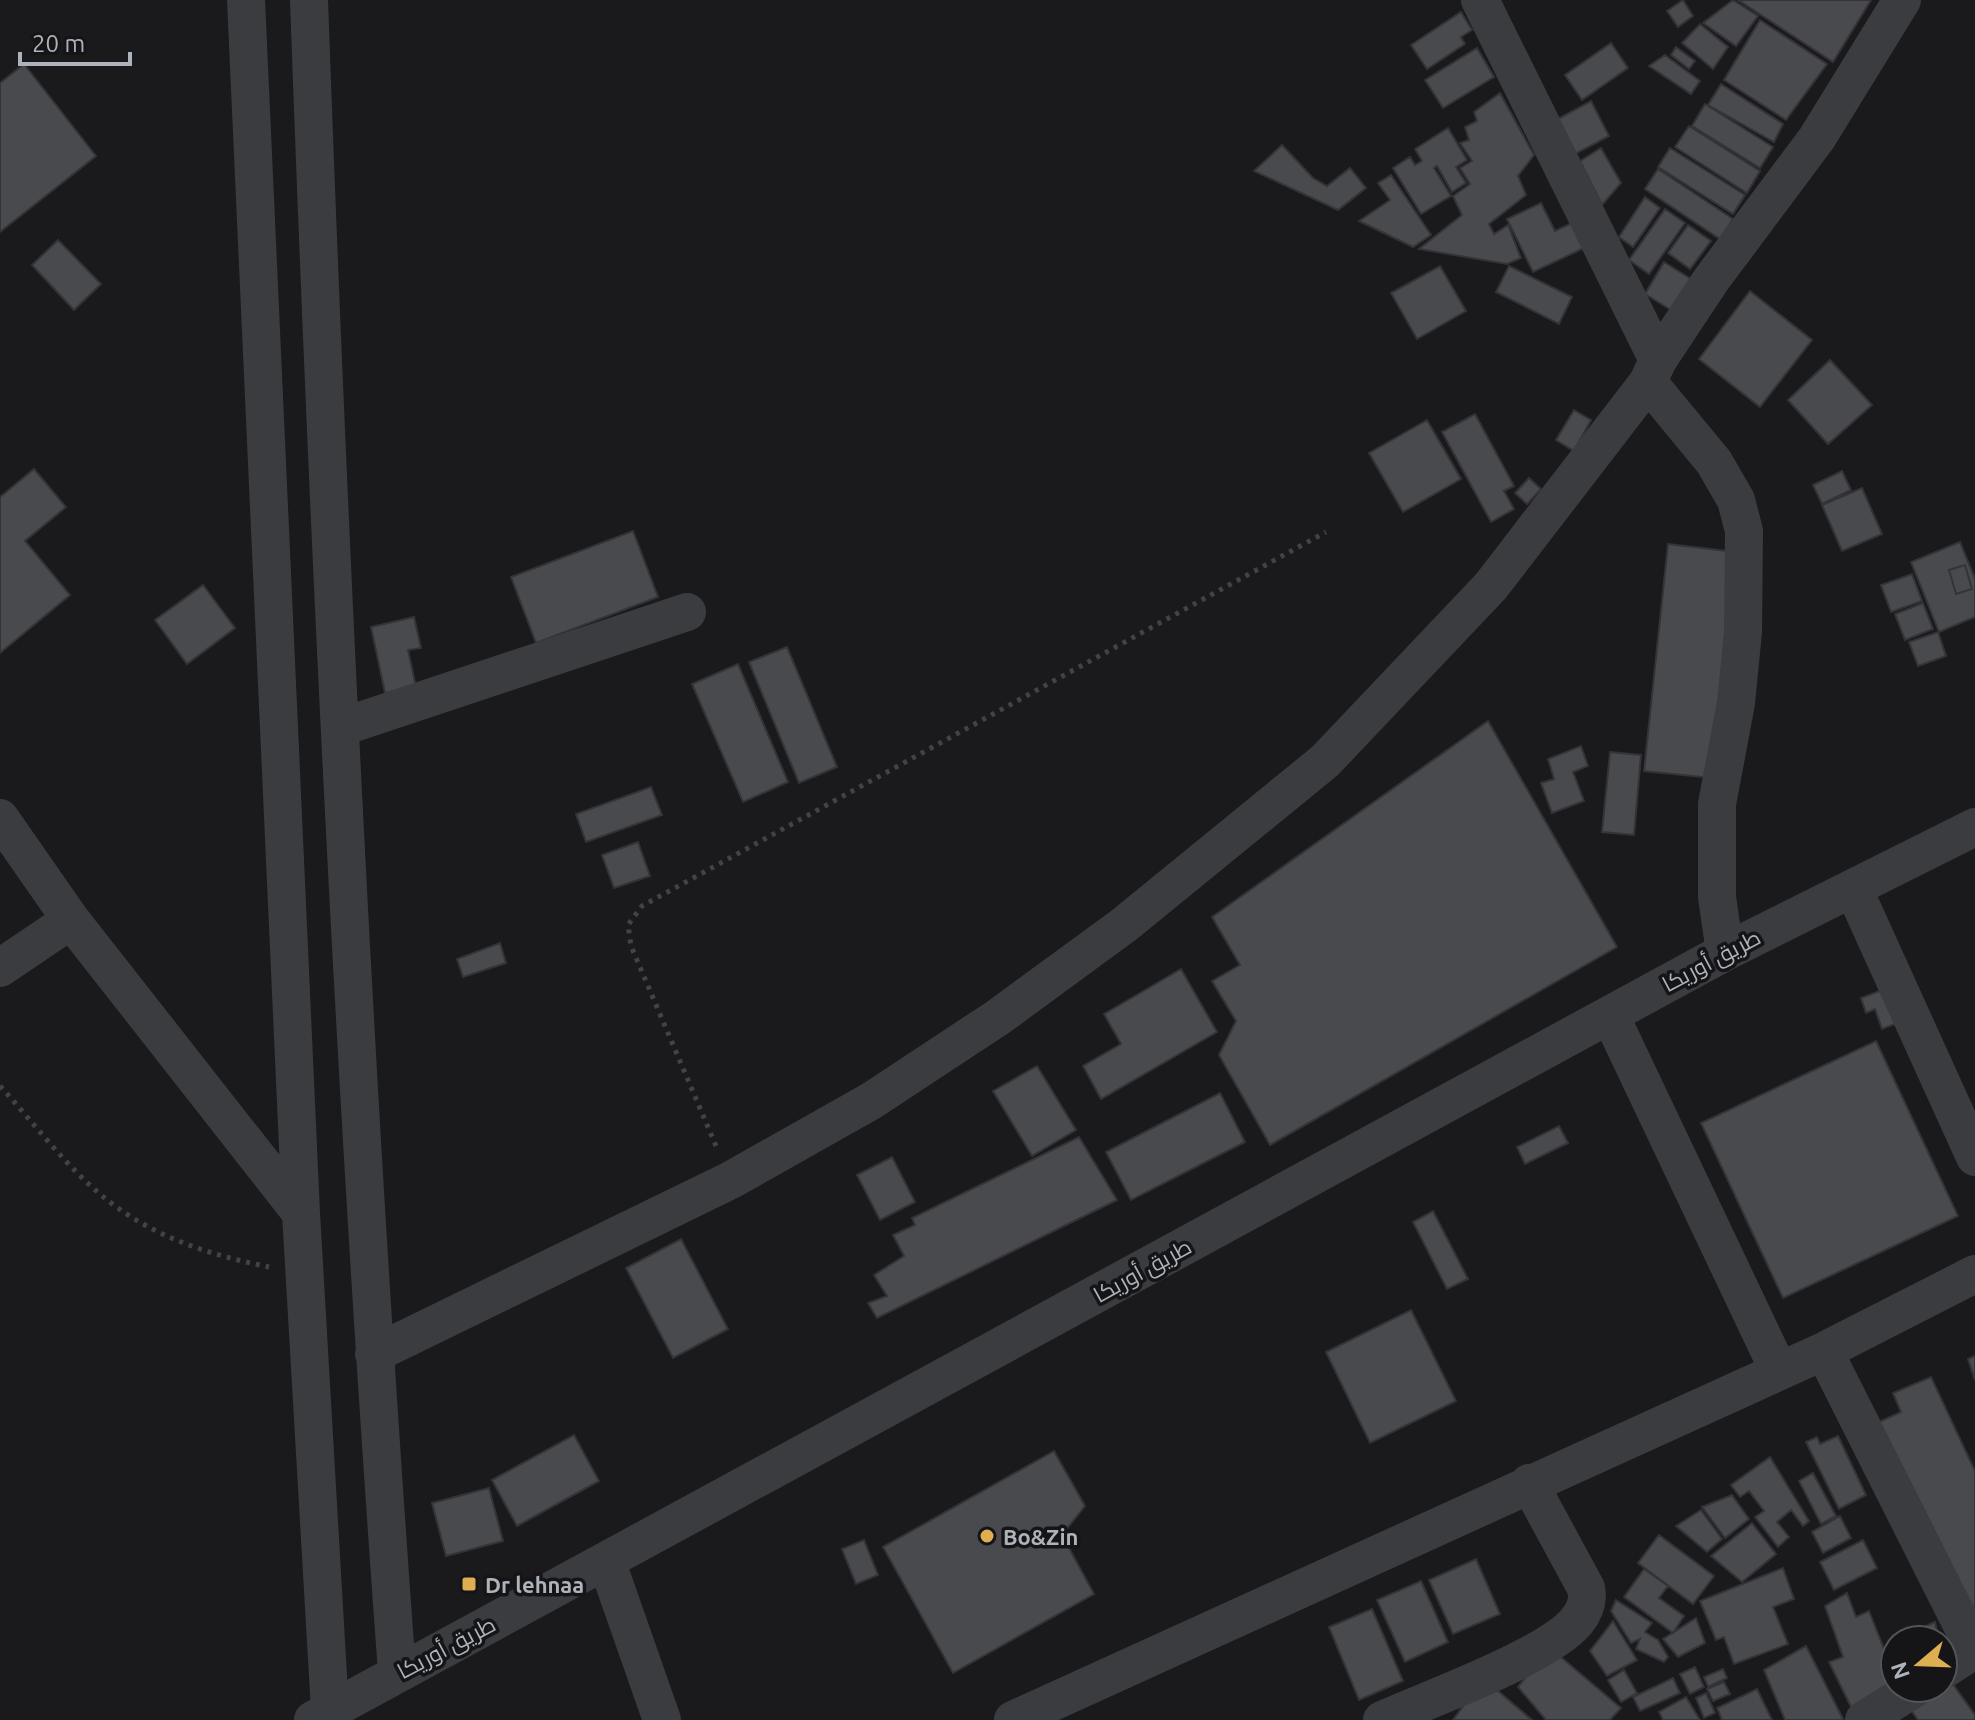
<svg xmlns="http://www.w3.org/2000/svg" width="1975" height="1720" font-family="Ubuntu,Cairo,sans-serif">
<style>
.building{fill:#494a4e;stroke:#343438;stroke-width:2;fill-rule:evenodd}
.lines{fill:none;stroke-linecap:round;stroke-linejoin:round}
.path{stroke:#414347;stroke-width:5;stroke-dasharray:4 6;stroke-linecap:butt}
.minor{stroke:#3b3c40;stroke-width:38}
.poi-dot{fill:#deae50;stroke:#151517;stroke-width:3}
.labels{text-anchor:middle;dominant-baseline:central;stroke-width:7;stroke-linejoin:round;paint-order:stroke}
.street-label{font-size:22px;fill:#aeb2ba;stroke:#151517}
.poi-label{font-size:22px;font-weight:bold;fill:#aeb2ba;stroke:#151517;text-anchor:start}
</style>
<rect width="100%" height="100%" fill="#1a1a1c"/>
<path class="building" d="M 1683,0 L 1693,16 L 1678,27 L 1667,11 Z
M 1733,0 L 1758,16 L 1736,46 L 1703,23 Z
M 1738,0 L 1871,0 L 1833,62 Z
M 1461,12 L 1472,30 L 1461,37 L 1465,44 L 1427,69 L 1411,45 Z
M 1760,20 L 1827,64 L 1786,120 L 1724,80 Z
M 1700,24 L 1728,47 L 1713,69 L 1682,43 Z
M 1611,43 L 1628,68 L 1582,100 L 1565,75 Z
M 1676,47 L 1695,61 L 1689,69 L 1671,55 Z
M 1477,48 L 1494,77 L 1443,108 L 1425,80 Z
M 1665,55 L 1700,81 L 1691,94 L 1649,66 Z
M 24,64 L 96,156 L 0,232 L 0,83 Z
M 1721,84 L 1783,124 L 1774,142 L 1708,105 Z
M 1500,93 L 1534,155 L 1518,176 L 1526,195 L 1489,224 L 1494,234 L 1508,225 L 1521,258 L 1507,264 L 1419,249 L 1462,215 L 1453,196 L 1470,184 L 1460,168 L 1472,161 L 1460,143 L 1469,140 L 1465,127 L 1477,121 L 1474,112 Z
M 1591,101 L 1609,136 L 1575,154 L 1556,120 Z
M 1705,104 L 1773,147 L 1760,168 L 1692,126 Z
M 1689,126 L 1760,171 L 1747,193 L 1675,147 Z
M 1448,128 L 1467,160 L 1456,167 L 1466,183 L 1452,192 L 1437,166 L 1434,168 L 1451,196 L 1421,214 L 1393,168 L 1410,157 L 1415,165 L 1422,161 L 1415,149 Z
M 1282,145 L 1313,178 L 1327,186 L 1350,168 L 1366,188 L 1338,210 L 1254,171 Z
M 1601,148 L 1621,183 L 1602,205 L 1580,161 Z
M 1670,148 L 1745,195 L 1733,214 L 1658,167 Z
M 1658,169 L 1733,219 L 1720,239 L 1645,189 Z
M 1391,175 L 1431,235 L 1413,247 L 1359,221 L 1390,200 L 1378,183 Z
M 1645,197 L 1660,208 L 1633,247 L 1619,237 Z
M 1541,203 L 1555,231 L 1572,223 L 1584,248 L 1533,272 L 1507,219 Z
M 1665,209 L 1685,223 L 1649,274 L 1629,260 Z
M 1688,225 L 1711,241 L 1690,269 L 1668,253 Z
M 58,240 L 101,284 L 74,310 L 32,265 Z
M 1664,262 L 1691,279 L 1671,310 L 1645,294 Z
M 1440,266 L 1466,311 L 1417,339 L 1391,293 Z
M 1509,266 L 1572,297 L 1559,324 L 1496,292 Z
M 1750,291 L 1812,340 L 1760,407 L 1699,359 Z
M 1830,360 L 1872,405 L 1828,444 L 1788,400 Z
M 1574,410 L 1591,420 L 1574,451 L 1556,440 Z
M 1475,414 L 1514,486 L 1504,491 L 1514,509 L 1491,522 L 1442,432 Z
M 1427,420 L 1461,479 L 1403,512 L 1369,453 Z
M 34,469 L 66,507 L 25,541 L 70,595 L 0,653 L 0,497 Z
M 1842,471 L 1851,490 L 1822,504 L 1813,485 Z
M 1529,478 L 1541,489 L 1527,504 L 1515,493 Z
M 1862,488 L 1882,534 L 1842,551 L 1822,505 Z
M 633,531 L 658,597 L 536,643 L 511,577 Z
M 1960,542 L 1975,579 L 1975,617 L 1939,632 L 1911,562 ZM 1965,565 L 1972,589 L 1956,594 L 1949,570 Z
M 1668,544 L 1735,552 L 1712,778 L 1644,771 Z
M 1965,565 L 1972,589 L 1956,594 L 1949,570 Z
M 1912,574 L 1922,601 L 1891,612 L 1881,585 Z
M 203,585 L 235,628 L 187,664 L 155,620 Z
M 1923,603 L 1933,629 L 1905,640 L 1895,614 Z
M 414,617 L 421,648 L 408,650 L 416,687 L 385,693 L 371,627 Z
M 1938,632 L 1946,656 L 1918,666 L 1909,642 Z
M 787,647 L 837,767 L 799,783 L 749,662 Z
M 738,664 L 788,782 L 743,802 L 692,684 Z
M 1488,721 L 1617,947 L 1270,1145 L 1219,1055 L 1236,1021 L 1212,981 L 1240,965 L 1212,917 Z
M 1581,746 L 1588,766 L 1573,772 L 1584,801 L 1552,813 L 1541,783 L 1554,779 L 1548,759 Z
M 1610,752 L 1641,755 L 1634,835 L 1602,832 Z
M 651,787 L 662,815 L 586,842 L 576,814 Z
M 638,842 L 650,876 L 614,888 L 602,855 Z
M 500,943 L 506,963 L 463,977 L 457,959 Z
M 1181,969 L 1217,1032 L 1101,1099 L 1083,1066 L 1121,1044 L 1104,1014 Z
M 1882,990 L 1895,1024 L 1882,1029 L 1875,1009 L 1866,1013 L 1861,998 Z
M 1876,1041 L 1958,1216 L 1783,1298 L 1701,1123 Z
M 1037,1066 L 1076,1130 L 1032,1156 L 993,1091 Z
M 1220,1093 L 1245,1142 L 1131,1200 L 1106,1152 Z
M 1559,1126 L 1568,1143 L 1525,1164 L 1517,1147 Z
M 1079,1137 L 1117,1200 L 877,1318 L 868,1303 L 887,1296 L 874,1275 L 904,1256 L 893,1235 L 915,1225 L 912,1218 Z
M 892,1157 L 915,1202 L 880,1220 L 857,1175 Z
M 1433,1211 L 1468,1279 L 1447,1289 L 1413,1222 Z
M 681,1239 L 728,1329 L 673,1358 L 626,1268 Z
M 1411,1310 L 1456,1401 L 1370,1443 L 1326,1352 Z
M 1975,1356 L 1975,1380 L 1968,1359 Z
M 1931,1377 L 1975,1471 L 1975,1640 L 1879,1422 L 1901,1412 L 1893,1393 Z
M 574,1435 L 599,1481 L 517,1526 L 492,1480 Z
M 1838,1436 L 1866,1495 L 1839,1509 L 1806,1442 L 1817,1437 L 1820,1444 Z
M 1054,1451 L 1085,1506 L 1062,1535 L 1094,1594 L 953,1673 L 883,1547 Z
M 1770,1457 L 1809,1521 L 1803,1526 L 1791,1510 L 1777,1522 L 1789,1537 L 1778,1547 L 1755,1517 L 1764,1511 L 1749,1491 L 1740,1497 L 1731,1485 Z
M 1813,1473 L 1836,1516 L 1821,1524 L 1799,1481 Z
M 489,1488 L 503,1541 L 446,1556 L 432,1503 Z
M 1732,1495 L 1749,1519 L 1725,1538 L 1702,1507 Z
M 1701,1510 L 1722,1539 L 1707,1552 L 1676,1526 Z
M 1840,1516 L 1851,1538 L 1823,1553 L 1812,1532 Z
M 1752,1523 L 1776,1554 L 1742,1582 L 1711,1556 Z
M 1659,1535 L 1714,1576 L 1693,1604 L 1638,1563 Z
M 864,1540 L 878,1575 L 856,1584 L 842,1549 Z
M 1863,1540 L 1877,1568 L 1834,1590 L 1820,1562 Z
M 1476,1559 L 1500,1614 L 1453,1634 L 1429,1580 Z
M 1783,1568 L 1794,1599 L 1773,1607 L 1788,1644 L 1734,1664 L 1724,1637 L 1716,1640 L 1700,1601 Z
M 1644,1569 L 1668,1586 L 1659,1598 L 1684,1616 L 1673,1633 L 1624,1597 Z
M 1421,1581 L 1448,1642 L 1405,1662 L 1377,1600 Z
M 1847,1593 L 1856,1617 L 1869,1611 L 1884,1649 L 1895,1645 L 1895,1688 L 1854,1713 L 1829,1662 L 1843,1657 L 1825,1606 Z
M 1616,1600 L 1652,1623 L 1645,1632 L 1658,1640 L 1668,1657 L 1664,1662 L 1636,1649 L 1640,1639 L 1631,1643 L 1611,1611 Z
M 1372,1609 L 1403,1681 L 1359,1700 L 1329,1627 Z
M 1696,1618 L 1705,1643 L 1678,1657 L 1663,1639 Z
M 1613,1621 L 1637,1660 L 1607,1676 L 1590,1651 Z
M 1935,1622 L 1939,1640 L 1902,1640 L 1901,1637 Z
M 1806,1646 L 1843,1719 L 1840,1720 L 1785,1720 L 1764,1670 Z
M 1549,1647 L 1621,1708 L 1610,1720 L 1546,1720 L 1518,1687 Z
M 1695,1667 L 1704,1687 L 1690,1694 L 1680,1674 Z
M 1723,1669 L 1727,1678 L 1708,1687 L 1704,1677 Z
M 1624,1670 L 1637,1693 L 1621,1702 L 1608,1680 Z
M 1945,1673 L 1975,1715 L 1975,1720 L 1918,1720 L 1905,1702 L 1924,1688 L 1943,1688 Z
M 1483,1678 L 1532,1720 L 1453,1720 Z
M 1673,1678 L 1680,1693 L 1640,1711 L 1633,1697 Z
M 1724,1682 L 1730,1694 L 1713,1701 L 1707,1689 Z
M 1757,1689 L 1772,1720 L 1722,1720 L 1717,1708 Z
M 1706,1693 L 1715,1713 L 1704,1718 L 1696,1698 Z
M 1686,1697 L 1700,1720 L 1663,1720 L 1659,1712 Z"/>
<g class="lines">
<path class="path" d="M 0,1086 C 33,1122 68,1169 106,1199 C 153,1237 210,1255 269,1267
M 716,1146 L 631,946 L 628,925 L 642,906 L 1326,532"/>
<path class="minor" d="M 246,0 L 301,1213 L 330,1710
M 309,0 C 329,558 356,1116 397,1672
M 1480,0 L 1658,360
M 1648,382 L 1714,462 L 1736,500 L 1744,531 L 1743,632 L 1736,703 L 1717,804 L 1717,897 L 1725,952
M 342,727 L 687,612
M 0,818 L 71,920 L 301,1213
M 1853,888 L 1975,1157
M 0,968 L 71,920
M 1610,1015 L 1778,1369
M 1824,1351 L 1975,1651
M 374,1354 L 731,1180 L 871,1101 L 997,1018 L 1124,925 L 1325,761 L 1491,586 L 1648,382 L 1658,360 L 1711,280 L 1817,138 L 1902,0
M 607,1563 L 662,1720
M 1943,1670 L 1974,1650
M 313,1720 L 1725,952 L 1975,827
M 1013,1720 L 1824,1351 L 1975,1274
M 1382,1720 C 1429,1699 1546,1657 1576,1622 C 1585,1611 1589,1601 1586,1588 L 1529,1483
M 1864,1720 L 1915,1688"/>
</g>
<g class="poi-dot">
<circle cx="987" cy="1536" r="8"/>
<rect x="461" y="1576" width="16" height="16" rx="4"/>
</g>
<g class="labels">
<g class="street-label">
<text transform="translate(1711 960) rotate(-28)">طريق أوريكا</text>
<text transform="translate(1142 1270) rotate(-29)">طريق أوريكا</text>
<text transform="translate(446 1647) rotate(-28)">طريق أوريكا</text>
</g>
<g class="poi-label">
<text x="1003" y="1536">Bo&amp;Zin</text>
<text x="485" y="1584">Dr lehnaa</text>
</g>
</g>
<g transform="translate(1919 1664) rotate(251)"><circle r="38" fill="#151517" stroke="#525458" stroke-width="2"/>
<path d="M0-6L14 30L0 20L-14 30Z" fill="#deae50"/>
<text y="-12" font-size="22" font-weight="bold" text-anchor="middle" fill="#aeb2ba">N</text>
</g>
<path d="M20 52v12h110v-12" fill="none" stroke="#aeb2ba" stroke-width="4"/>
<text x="32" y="52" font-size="24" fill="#aeb2ba" stroke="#151517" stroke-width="6" paint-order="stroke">20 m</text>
</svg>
